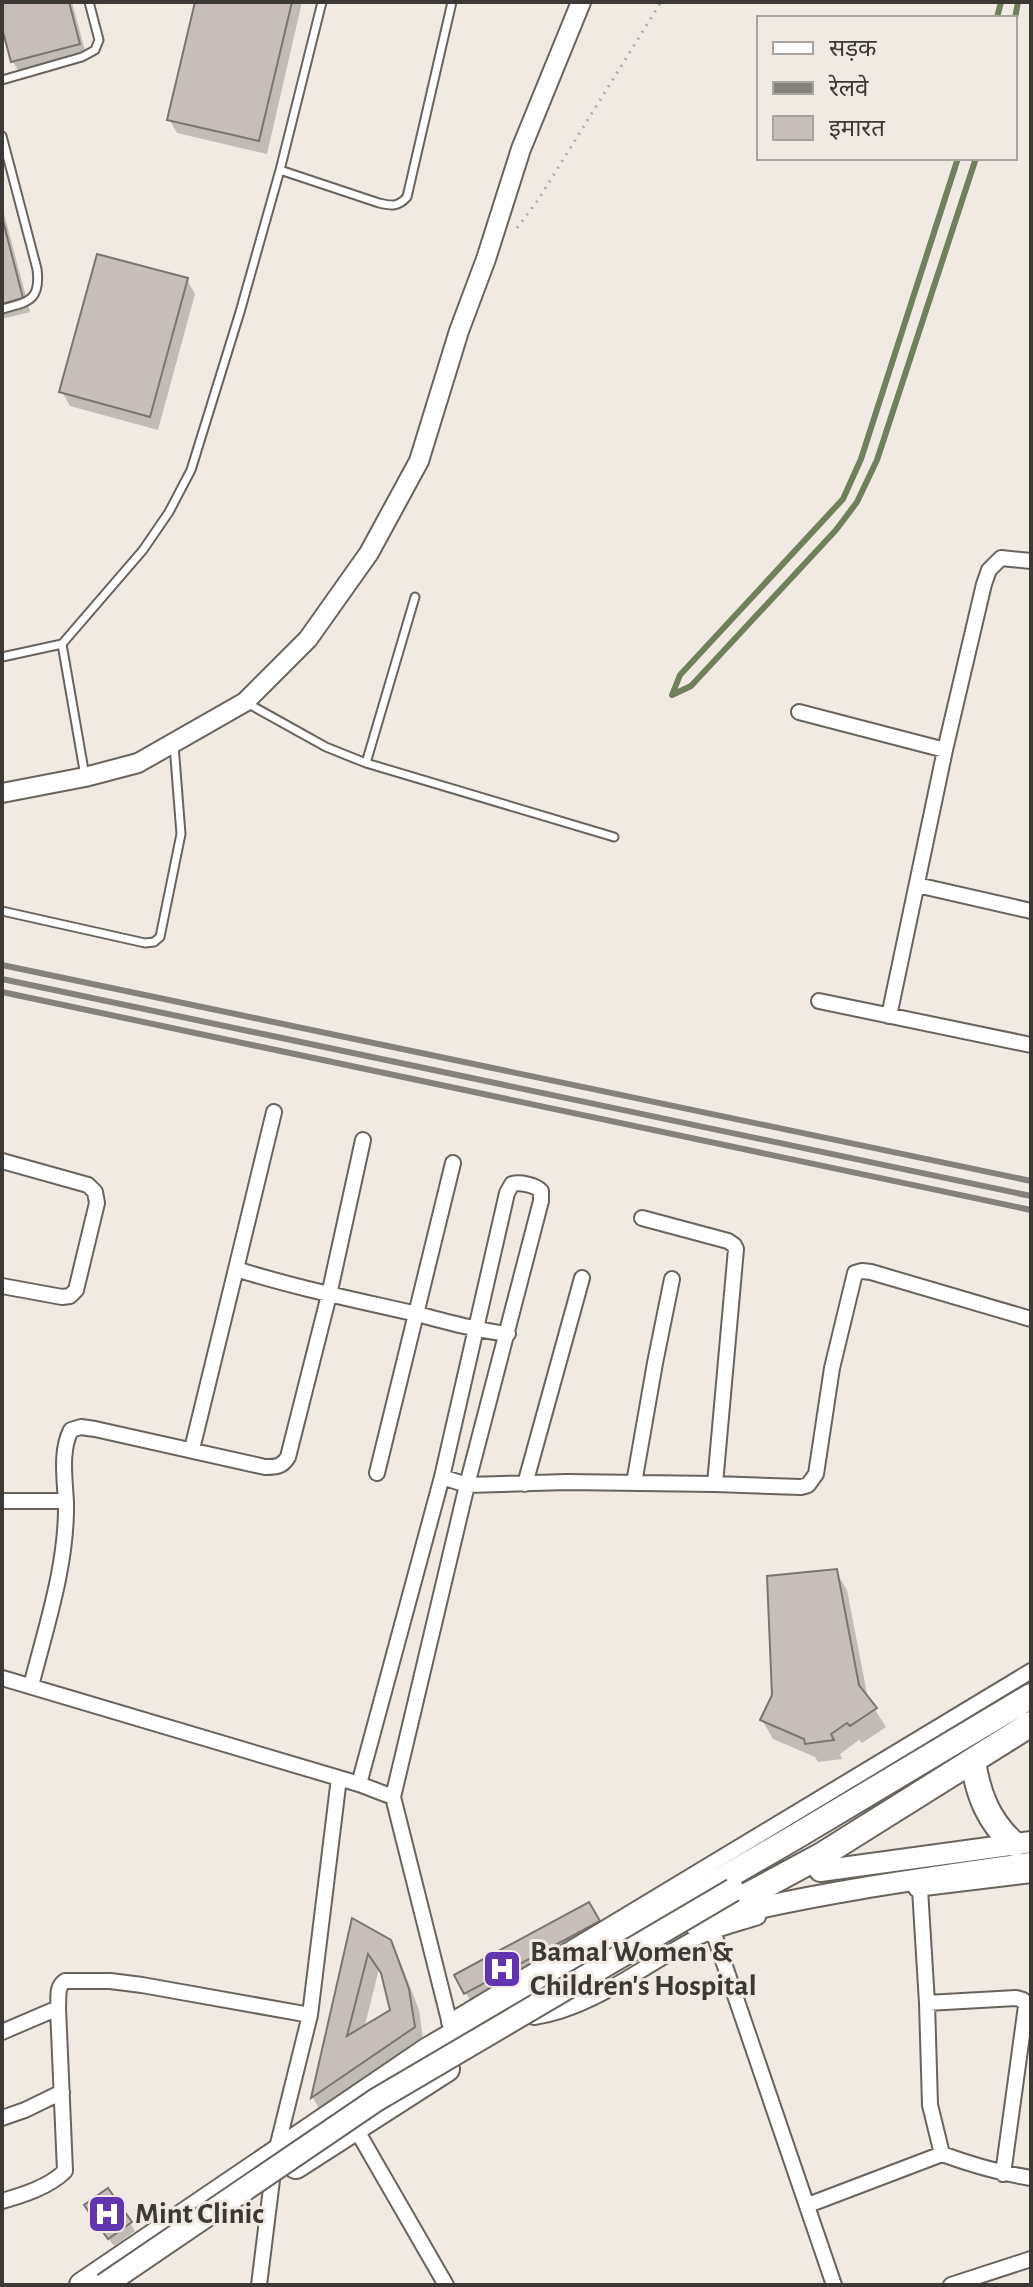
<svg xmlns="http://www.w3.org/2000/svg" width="1033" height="2287" font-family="'Alegreya Sans','Noto Sans Devanagari',sans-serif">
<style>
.shadow{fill:#0003;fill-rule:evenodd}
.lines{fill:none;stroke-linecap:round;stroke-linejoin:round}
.stream{stroke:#707f5c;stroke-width:6}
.building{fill:#c7beba;stroke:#7c7471;stroke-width:2;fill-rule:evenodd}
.service-casing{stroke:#68635c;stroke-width:11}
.minor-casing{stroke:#68635c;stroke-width:18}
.tertiary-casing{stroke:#68635c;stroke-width:22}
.secondary-casing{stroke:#68635c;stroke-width:24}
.trunk-casing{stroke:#68635c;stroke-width:28}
.path{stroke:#b2ada8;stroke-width:3;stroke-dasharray:2 6;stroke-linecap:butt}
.service{stroke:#fff;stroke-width:7}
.minor{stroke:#fff;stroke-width:14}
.tertiary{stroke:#fff;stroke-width:18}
.secondary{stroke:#fff;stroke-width:20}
.trunk{stroke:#fff;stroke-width:24}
.rail{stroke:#85817d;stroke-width:6}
.primary-bridge-casing{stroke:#68635c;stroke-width:26;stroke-linecap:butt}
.primary-bridge{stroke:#fff;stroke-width:22}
.labels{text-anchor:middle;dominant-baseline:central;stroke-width:6;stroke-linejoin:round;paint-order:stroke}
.poi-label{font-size:30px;font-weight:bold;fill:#3b3836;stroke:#f0eae3;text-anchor:start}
</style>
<rect width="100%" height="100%" fill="#f0eae3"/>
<path class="shadow" d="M 2,2 L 72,2 L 87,58 L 21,75 L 13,62 L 2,20 Z
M 197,2 L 302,2 L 267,154 L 177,133 L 169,119 Z
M 2,206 L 30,312 L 2,319 Z
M 187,280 L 195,294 L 158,430 L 70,406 L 62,392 Z
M 836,1572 L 847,1590 L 868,1699 L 886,1727 L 862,1743 L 859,1740 L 840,1754 L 842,1759 L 818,1762 L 815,1757 L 773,1739 L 762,1720 Z
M 588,1904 L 606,1935 L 474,2007 L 456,1976 Z
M 354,1921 L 389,1942 L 400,1961 L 419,2010 L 424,2046 L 323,2115 L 313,2098 ZM 379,1969 L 383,1976 L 393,2010 L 364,2029 Z
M 91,2214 L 130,2223 L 135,2231 L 114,2246 Z"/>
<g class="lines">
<path class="stream" d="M 997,18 L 1001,2
M 1015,18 L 1018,2
M 672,695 L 691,686 L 836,530 L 857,502 L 877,460 L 976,158
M 672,695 L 680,675 L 843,499 L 861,459 L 958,158"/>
</g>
<path class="building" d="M 2,2 L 69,2 L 80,44 L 11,62 L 2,28 Z
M 195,2 L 292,2 L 259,141 L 167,120 Z
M 2,217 L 23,298 L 2,304 Z
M 97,254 L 188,278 L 150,417 L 59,392 Z
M 837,1569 L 859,1685 L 877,1708 L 850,1726 L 847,1723 L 831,1734 L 834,1740 L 805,1744 L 804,1739 L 760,1720 L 772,1695 L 767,1576 Z
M 589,1902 L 600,1921 L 464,1994 L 454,1975 Z
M 352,1918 L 391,1940 L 409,1989 L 415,2027 L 311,2098 ZM 368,1954 L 381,1973 L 390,2010 L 347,2036 Z
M 108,2188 L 132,2222 L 108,2239 L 84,2205 Z"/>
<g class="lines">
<g class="service-casing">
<path id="service" d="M 2,80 L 82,57 L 95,50 L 99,40 L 89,2
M 2,136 L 37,269 C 41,300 29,302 2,309
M 280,170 L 379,203 C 392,206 398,207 407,197 L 452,2
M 62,644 L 85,776
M 2,657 L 62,644 L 143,550 L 169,512 L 191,470 L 240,312 L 280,170 L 322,2
M 247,703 L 326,747 L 366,763 L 614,837
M 366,763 L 415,597
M 2,911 L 145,943 L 154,942 L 160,937 L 181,834 L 174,745"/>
</g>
<g class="minor-casing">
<path id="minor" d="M 799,712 L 945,750
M 917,885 L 1031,911
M 819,1001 L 1031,1045
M 889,1016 L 945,750 L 984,584 L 989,570 L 1001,558 L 1031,561
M 2,1161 L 88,1185 L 95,1192 L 97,1203 L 76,1290 L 70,1296 L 62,1297 L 2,1286
M 642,1218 L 728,1241 L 734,1245 L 736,1249 L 715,1484
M 236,1269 L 274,1112
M 192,1449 L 236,1269 C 296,1288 356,1300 417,1314 C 447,1322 476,1330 508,1334
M 377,1473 L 453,1163
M 442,1477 L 467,1485 L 567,1482 L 715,1484 L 801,1487 L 808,1485 L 816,1474 L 832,1368 L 855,1273 L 862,1271 L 871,1272 L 1031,1319
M 634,1483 L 655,1363 L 672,1279
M 525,1484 L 582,1278
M 2,1501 L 66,1501
M 2,1678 L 359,1784 L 393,1797 L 454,2040
M 31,1686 C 46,1627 67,1565 66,1503 C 65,1480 60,1451 71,1430 L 81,1427 L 95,1429 L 265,1467 C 276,1467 282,1467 288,1457 L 329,1295 L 363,1140
M 359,1784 L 442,1477 L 507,1193 L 512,1184 C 521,1182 535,1185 541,1191 L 541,1201 L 467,1485 L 393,1797
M 916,1889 L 1031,1875
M 920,1889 L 927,2003 L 930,2105 L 942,2154
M 713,1931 L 834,2285
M 927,2003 L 1016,1998 L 1023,2000 L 1026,2006 L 1003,2174
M 534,2017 C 591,2009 643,1966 694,1939 C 714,1929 737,1924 758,1917
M 449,2022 L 1031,1671
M 2,2032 L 58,2008
M 2,2118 L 25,2110 L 62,2092
M 356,2129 L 446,2285
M 2,2201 C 23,2195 49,2187 65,2171 L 58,2008 C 59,1998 56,1987 65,1981 L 110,1981 L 142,1985 L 310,2015
M 808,2205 L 942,2154 C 972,2165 1000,2173 1031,2178
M 259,2285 L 275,2156 L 310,2015 L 339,1778
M 951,2285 L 1031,2259"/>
</g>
<g class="tertiary-casing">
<path id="tertiary" d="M 2,793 L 85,777 L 138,763 L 245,702 L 308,639 L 369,553 L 419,461 L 459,331 L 486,259 L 521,149 L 581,2"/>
</g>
<g class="secondary-casing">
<path id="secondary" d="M 820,1871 L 1031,1842
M 716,1918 C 819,1892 926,1878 1031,1863"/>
</g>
<g class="trunk-casing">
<path id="trunk" d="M 973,1761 C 978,1794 988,1821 1014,1844
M 696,1923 L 822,1855 L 1031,1724
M 296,2166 L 447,2069
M 82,2285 L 428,2050 L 795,1837 L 1031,1696"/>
</g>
<path class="path" d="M 517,228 L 538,200 L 661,2"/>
<use href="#service" class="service"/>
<use href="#minor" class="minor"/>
<use href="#tertiary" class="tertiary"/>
<use href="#secondary" class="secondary"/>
<use href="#trunk" class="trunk"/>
<path class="rail" d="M 2,965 L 1031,1181
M 2,979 L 1031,1196
M 2,992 L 1031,1210"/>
<g class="primary-bridge-casing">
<path id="primary-bridge" d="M 104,2285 L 376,2100 L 733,1890"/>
</g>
<use href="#primary-bridge" class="primary-bridge"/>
</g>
<defs>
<g id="hospital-square" transform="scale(2)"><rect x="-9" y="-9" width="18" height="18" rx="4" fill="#6035ad" stroke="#f0eae3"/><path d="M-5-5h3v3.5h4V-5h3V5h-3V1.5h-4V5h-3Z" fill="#fff"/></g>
</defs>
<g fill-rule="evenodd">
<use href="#hospital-square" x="502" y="1969"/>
<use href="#hospital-square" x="107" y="2214"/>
</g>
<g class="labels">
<g class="poi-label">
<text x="530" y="1952">Bamal Women &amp;<tspan x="530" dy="34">Children's Hospital</tspan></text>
<text x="135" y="2214">Mint Clinic</text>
</g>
</g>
<rect width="1033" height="2287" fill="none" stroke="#3b3836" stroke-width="8"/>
<rect x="757" y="16" width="260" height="144" fill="#f0eae3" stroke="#a8a39e" stroke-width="2"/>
<rect x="773" y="42" width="40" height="12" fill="#ffffff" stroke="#a8a39e" stroke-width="2"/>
<text x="829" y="56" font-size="24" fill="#3b3836">सड़क</text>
<rect x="773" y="82" width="40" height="12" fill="#85817d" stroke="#a8a39e" stroke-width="2"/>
<text x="829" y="96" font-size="24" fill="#3b3836">रेलवे</text>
<rect x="773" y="116" width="40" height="24" fill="#c7beba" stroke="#a8a39e" stroke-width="2"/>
<text x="829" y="136" font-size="24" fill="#3b3836">इमारत</text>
</svg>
